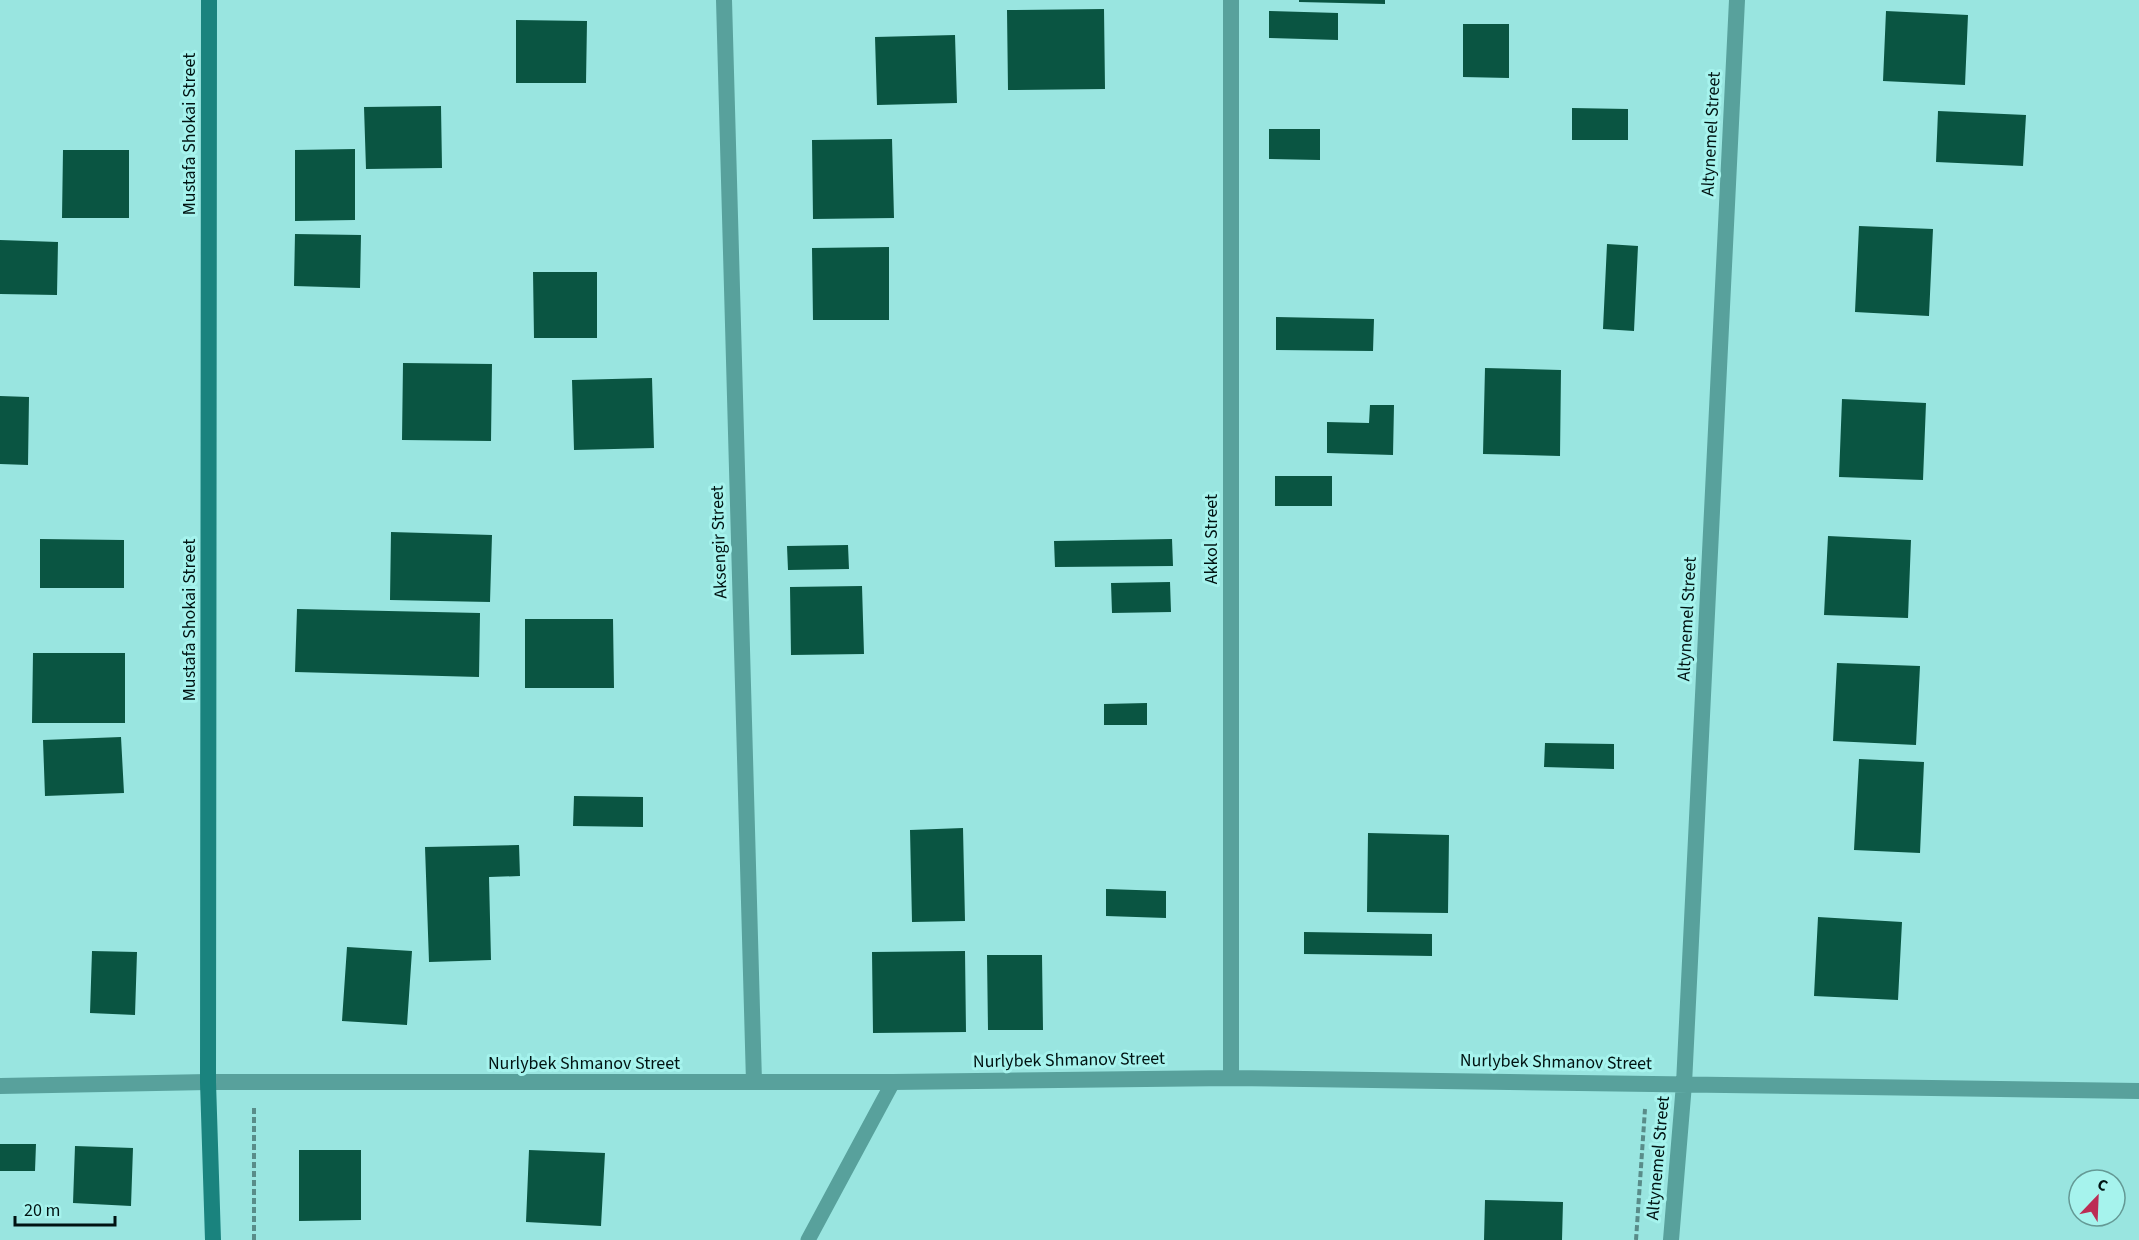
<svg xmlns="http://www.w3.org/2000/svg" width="2139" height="1240" font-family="'Source Sans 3',sans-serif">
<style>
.building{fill:#0a5542}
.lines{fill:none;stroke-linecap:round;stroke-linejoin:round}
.path{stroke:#598c89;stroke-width:4;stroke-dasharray:6 3;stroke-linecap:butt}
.service{stroke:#58a19c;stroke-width:15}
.minor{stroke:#58a19c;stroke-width:16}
.secondary{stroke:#1a837e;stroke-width:16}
.labels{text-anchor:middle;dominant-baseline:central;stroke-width:6;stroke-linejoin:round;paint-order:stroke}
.street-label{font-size:18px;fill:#001312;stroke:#a6f3ed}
</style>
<rect width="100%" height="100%" fill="#99e5e0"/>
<path class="building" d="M 1299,0 L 1385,0 L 1385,4 L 1299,2 Z
M 1104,9 L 1105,89 L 1008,90 L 1007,10 Z
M 1269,11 L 1338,13 L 1338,40 L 1269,38 Z
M 1886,11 L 1968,15 L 1965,85 L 1883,81 Z
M 516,20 L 587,21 L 586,83 L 516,83 Z
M 1463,24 L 1509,24 L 1509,78 L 1463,77 Z
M 955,35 L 957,103 L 877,105 L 875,37 Z
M 441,106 L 442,168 L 366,169 L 364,107 Z
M 1572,108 L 1628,109 L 1628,140 L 1572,140 Z
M 1938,111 L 2026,115 L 2023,166 L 1936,162 Z
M 1269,129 L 1320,129 L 1320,160 L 1269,159 Z
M 892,139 L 894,218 L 813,219 L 812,140 Z
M 355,149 L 355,220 L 295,221 L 295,150 Z
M 63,150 L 129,150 L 129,218 L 62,218 Z
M 1859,226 L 1933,229 L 1929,316 L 1855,312 Z
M 295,234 L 361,235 L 360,288 L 294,286 Z
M 0,240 L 58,242 L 57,295 L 0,294 Z
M 1607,244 L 1638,246 L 1634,331 L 1603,329 Z
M 889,247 L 889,320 L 813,320 L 812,248 Z
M 533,272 L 597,272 L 597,338 L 534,338 Z
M 1276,317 L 1374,319 L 1373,351 L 1276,350 Z
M 403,363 L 492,364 L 491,441 L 402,440 Z
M 1485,368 L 1561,370 L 1560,456 L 1483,454 Z
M 652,378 L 654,448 L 574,450 L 572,380 Z
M 0,396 L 29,397 L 28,465 L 0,464 Z
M 1842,399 L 1926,403 L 1923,480 L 1839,477 Z
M 1370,405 L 1394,405 L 1393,455 L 1327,453 L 1327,422 L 1369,423 Z
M 1275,476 L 1332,476 L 1332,506 L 1275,506 Z
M 391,532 L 492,535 L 490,602 L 390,600 Z
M 1828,536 L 1911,540 L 1908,618 L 1824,615 Z
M 40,539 L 124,540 L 124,588 L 40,588 Z
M 1172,539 L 1173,566 L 1055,567 L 1054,541 Z
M 848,545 L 849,569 L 788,570 L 787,546 Z
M 1170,582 L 1171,612 L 1112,613 L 1111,583 Z
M 862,586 L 864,654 L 791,655 L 790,587 Z
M 297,609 L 480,613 L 479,677 L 295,672 Z
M 525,619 L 613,619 L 614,688 L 525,688 Z
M 33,653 L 125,653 L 125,723 L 32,723 Z
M 1837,663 L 1920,666 L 1916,745 L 1833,741 Z
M 1147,703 L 1147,725 L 1104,725 L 1104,704 Z
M 121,737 L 124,793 L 45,796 L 43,740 Z
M 1545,743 L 1614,744 L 1614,769 L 1544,767 Z
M 1859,759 L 1924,762 L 1920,853 L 1854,850 Z
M 574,796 L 643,797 L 643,827 L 573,826 Z
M 963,828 L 965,921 L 912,922 L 910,830 Z
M 1368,833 L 1449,835 L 1448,913 L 1367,912 Z
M 519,845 L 520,876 L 489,877 L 491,960 L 429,962 L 425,847 Z
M 1106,889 L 1166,891 L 1166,918 L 1106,916 Z
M 1818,917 L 1902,922 L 1898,1000 L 1814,996 Z
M 1304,932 L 1432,934 L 1432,956 L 1304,954 Z
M 347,947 L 412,951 L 407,1025 L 342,1021 Z
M 92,951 L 137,952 L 135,1015 L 90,1013 Z
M 965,951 L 966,1032 L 873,1033 L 872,952 Z
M 987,955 L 1042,955 L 1043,1030 L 988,1030 Z
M 0,1144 L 36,1144 L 35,1171 L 0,1171 Z
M 75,1146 L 133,1148 L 131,1206 L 73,1203 Z
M 299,1150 L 361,1150 L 361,1220 L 299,1221 Z
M 529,1150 L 605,1153 L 601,1226 L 526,1222 Z
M 1485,1200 L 1563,1202 L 1562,1240 L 1484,1240 Z"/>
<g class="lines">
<path class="path" d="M 254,1240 L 254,1106
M 1636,1240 L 1645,1109"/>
<path class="service" d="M 808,1240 L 893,1082"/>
<path class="minor" d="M 724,0 L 754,1082
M 1231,0 L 1231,1078
M 0,1086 L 208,1082 L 893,1082 L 1231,1078 L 2139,1091
M 1671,1240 L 1684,1084 L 1737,0"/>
<path class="secondary" d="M 209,0 L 208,1082 L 213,1240"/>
</g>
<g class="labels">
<g class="street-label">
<text transform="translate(189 134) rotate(-90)">Mustafa Shokai Street</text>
<text transform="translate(1711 134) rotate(-87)">Altynemel Street</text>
<text transform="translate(1211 539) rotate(-90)">Akkol Street</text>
<text transform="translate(719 542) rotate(-92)">Aksengir Street</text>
<text transform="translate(1687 619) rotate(-87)">Altynemel Street</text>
<text transform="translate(189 620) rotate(-90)">Mustafa Shokai Street</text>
<text transform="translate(1069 1060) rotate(-1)">Nurlybek Shmanov Street</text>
<text transform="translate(1556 1062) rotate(1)">Nurlybek Shmanov Street</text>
<text x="584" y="1063">Nurlybek Shmanov Street</text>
<text transform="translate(1658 1158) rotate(-85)">Altynemel Street</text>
</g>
</g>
<g transform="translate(2097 1198) rotate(23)"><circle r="28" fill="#a6f3ed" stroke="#649995" stroke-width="1.5"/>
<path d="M0-4.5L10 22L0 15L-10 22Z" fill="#bc2c54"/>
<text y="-9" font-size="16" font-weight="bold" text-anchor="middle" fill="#001312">С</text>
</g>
<path d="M15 1216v9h100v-9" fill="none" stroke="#001312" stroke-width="3"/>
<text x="24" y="1216" font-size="18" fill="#001312" stroke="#a6f3ed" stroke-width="4.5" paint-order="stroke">20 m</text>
</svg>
